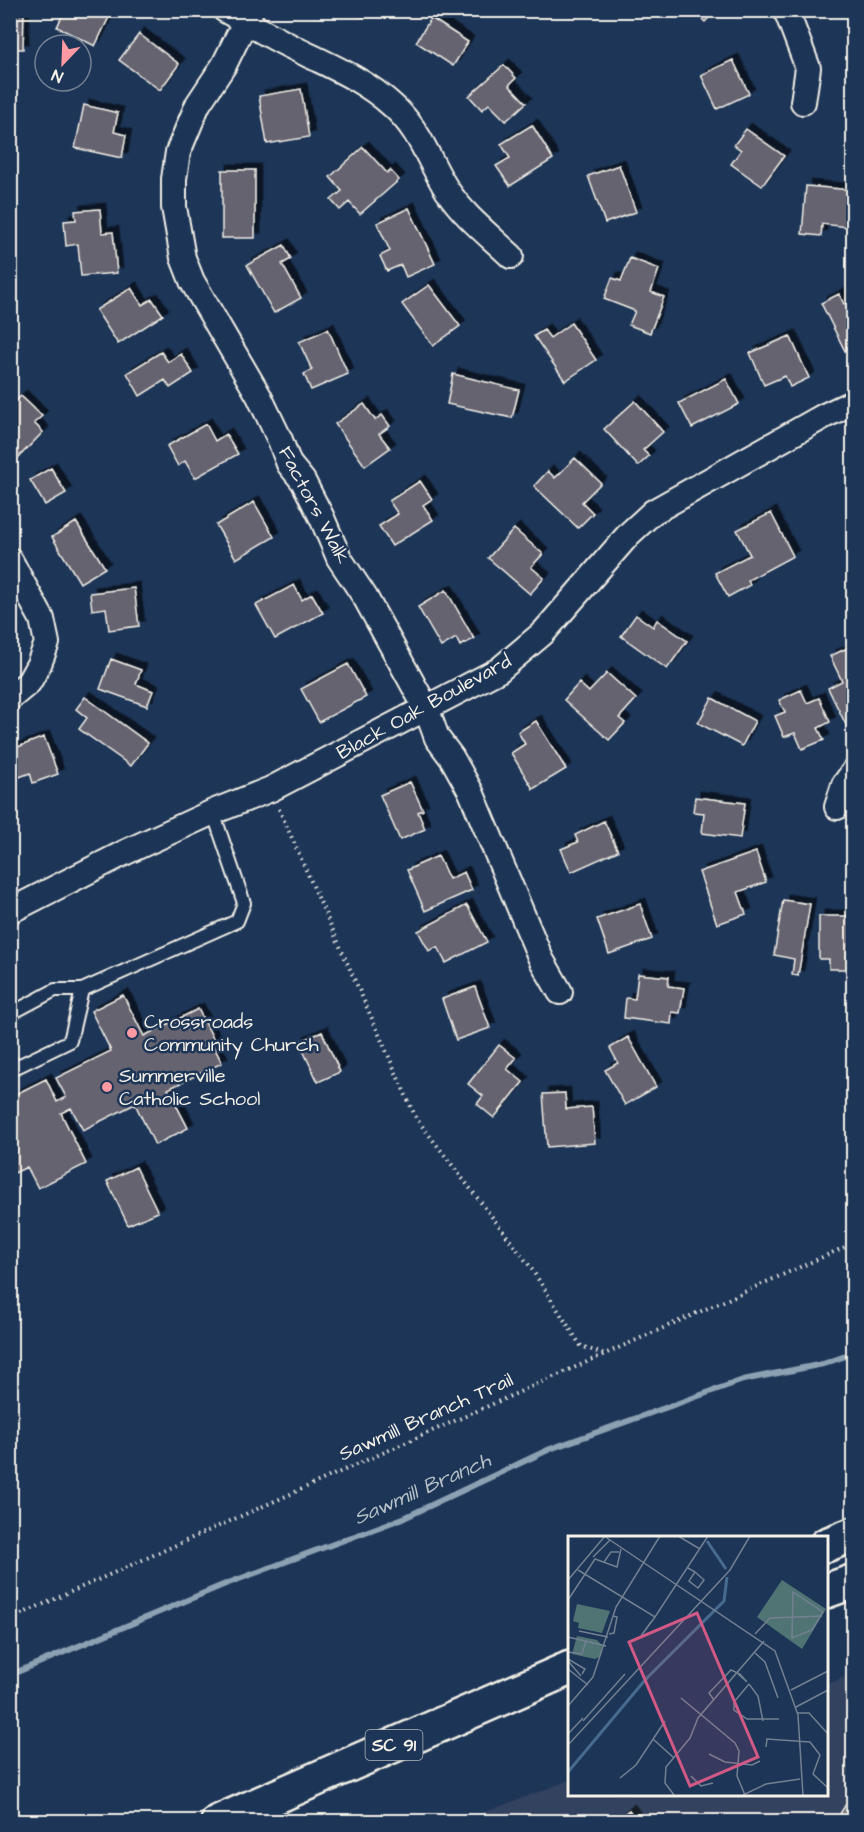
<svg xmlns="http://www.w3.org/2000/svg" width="864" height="1832" font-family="'Architects Daughter',sans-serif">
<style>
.built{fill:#33435f}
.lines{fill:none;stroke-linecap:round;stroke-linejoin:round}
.stream{stroke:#8ca1b2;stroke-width:6}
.building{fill:#666371;stroke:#f4f1e8;stroke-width:1.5;filter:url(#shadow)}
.service-casing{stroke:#f4f1e8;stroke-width:16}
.minor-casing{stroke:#f4f1e8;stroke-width:28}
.primary-casing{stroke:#f4f1e8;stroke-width:38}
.path{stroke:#f4f1e8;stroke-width:4;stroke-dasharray:1.5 4.5;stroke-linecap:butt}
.service{stroke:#1d3557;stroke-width:12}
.minor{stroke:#1d3557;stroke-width:24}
.primary{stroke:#1d3557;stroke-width:33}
.poi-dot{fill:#ff9aa2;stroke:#1d3557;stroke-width:2}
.labels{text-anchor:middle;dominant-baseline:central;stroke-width:5;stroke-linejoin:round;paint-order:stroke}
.shield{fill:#1d3557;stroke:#b4b9bc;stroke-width:1.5}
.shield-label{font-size:18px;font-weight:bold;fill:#f4f1e8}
.street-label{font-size:20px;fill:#f4f1e8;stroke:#1d3557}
.poi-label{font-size:20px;fill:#f4f1e8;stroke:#1d3557;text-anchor:start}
.water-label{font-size:21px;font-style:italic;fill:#b7c2c8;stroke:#1d3557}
.inset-river{fill:none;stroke:#476b8e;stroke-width:3}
.inset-road{fill:none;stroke:#738091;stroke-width:1.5}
.view{fill:#d15985;fill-opacity:0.15;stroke:#d15985;stroke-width:3}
.inset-edge{fill:none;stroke:#f4f1e8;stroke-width:3}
</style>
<defs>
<filter id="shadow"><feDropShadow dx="5.5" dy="-5.5" stdDeviation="0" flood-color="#0009"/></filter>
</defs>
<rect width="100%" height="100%" fill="#1d3557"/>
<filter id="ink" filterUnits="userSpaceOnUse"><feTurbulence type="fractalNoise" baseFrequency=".0167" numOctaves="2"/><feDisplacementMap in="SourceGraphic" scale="12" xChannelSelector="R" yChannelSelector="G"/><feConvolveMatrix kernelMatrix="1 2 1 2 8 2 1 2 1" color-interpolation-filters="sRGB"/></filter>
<g filter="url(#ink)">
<path class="built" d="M 853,1674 L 853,1821 L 458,1822 L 570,1780 L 570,1794 L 826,1794 L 827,1684 Z"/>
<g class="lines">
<path class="stream" d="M 10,1675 L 223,1585 L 406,1517 L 550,1449 L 743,1380 L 823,1364 L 854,1353"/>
</g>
<path class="building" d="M 10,10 L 24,10 L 23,49 L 10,49 Z
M 65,10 L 96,10 L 109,17 L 95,46 L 57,27 Z
M 331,10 L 366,10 L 365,17 L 330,13 Z
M 678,10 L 691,10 L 685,17 Z
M 692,10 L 716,10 L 705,22 Z
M 431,18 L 468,42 L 453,66 L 416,42 Z
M 139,34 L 179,64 L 160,90 L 119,60 Z
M 733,60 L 749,94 L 717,109 L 701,75 Z
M 504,65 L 516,78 L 509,85 L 526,103 L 506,121 L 489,104 L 482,110 L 469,96 Z
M 301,89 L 309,137 L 267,144 L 259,96 Z
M 84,105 L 118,113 L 114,132 L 126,135 L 122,158 L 75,148 Z
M 532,125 L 553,159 L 510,186 L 496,166 L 510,158 L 501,144 Z
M 746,129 L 784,156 L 762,186 L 731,164 L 741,150 L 734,145 Z
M 363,147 L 387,173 L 390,170 L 399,180 L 360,214 L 349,202 L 340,210 L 331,200 L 342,191 L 330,177 Z
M 619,165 L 636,212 L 605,223 L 588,176 Z
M 222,170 L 255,170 L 255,238 L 222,238 Z
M 806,186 L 852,190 L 848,227 L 822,224 L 821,236 L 802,234 Z
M 409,208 L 435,264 L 406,277 L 401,265 L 387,271 L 380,256 L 390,251 L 377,223 Z
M 100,209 L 102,233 L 113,232 L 117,273 L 81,276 L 78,244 L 66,246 L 64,221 L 76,220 L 75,211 Z
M 284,245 L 291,259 L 282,264 L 301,298 L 274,313 L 247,265 Z
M 630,258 L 659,269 L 651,292 L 664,297 L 650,333 L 629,325 L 635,311 L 604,299 L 612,278 L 621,281 Z
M 429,285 L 460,326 L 433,346 L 402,304 Z
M 131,288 L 142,305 L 152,299 L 163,315 L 118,344 L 96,310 Z
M 839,294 L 844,304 L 854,300 L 854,354 L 848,357 L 821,303 Z
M 571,323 L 596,360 L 565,381 L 534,336 L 544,330 L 550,338 Z
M 328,329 L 348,374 L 311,390 L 304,374 L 312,370 L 299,342 Z
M 790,336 L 809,378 L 790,387 L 785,376 L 764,385 L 750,353 Z
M 161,352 L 168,362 L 181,354 L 193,373 L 170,388 L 165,380 L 140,396 L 127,373 Z
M 453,374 L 519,390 L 512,418 L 447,404 Z
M 726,379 L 739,404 L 692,428 L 679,403 Z
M 21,396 L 42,416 L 34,423 L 43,432 L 12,464 L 10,463 L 10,406 Z
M 635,401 L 663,432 L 643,450 L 649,456 L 638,466 L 604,429 Z
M 364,404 L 375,420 L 382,415 L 390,426 L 379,434 L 390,448 L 365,466 L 335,424 Z
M 206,424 L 215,441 L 226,434 L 238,454 L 195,478 L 185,461 L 178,466 L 167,446 Z
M 575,458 L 601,483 L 582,502 L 593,513 L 578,528 L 534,486 L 548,471 L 555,478 Z
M 51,468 L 66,493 L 45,505 L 30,480 Z
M 420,481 L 432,499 L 423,505 L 433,520 L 392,546 L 379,526 L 398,514 L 389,501 Z
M 254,502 L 274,537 L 236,559 L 216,525 Z
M 771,513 L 793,556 L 748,580 L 750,585 L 728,597 L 715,573 L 750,555 L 737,530 Z
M 76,522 L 105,568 L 80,583 L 52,537 Z
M 514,529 L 543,554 L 531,567 L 544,578 L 530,594 L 488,558 Z
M 294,585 L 302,600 L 312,594 L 323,613 L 275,639 L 256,605 Z
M 134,588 L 139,626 L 109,630 L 106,608 L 92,610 L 90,593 Z
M 446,590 L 474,639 L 460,646 L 456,638 L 441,647 L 418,607 Z
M 636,615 L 653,627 L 657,620 L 687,641 L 667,669 L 621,636 Z
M 854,645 L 854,729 L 849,731 L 828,688 L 842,681 L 830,656 Z
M 111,659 L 141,670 L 136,684 L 153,691 L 147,706 L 100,689 Z
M 348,664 L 366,697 L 319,722 L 301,689 Z
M 607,673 L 636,699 L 619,718 L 625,723 L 609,740 L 564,700 L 579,683 L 589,692 Z
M 801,690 L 807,703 L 819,698 L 830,722 L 818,728 L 824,740 L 802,749 L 795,733 L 784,737 L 775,716 L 785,712 L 779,700 Z
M 85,697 L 148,743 L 131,766 L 79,729 L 87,718 L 76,709 Z
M 712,698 L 755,721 L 742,746 L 698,723 Z
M 536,721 L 566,769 L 533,789 L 511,753 L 525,744 L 518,732 Z
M 44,737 L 58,774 L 33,783 L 30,773 L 14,779 L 10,771 L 10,750 Z
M 410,782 L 423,810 L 418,812 L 425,829 L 400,840 L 380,795 Z
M 695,797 L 745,803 L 740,838 L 702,833 L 704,813 L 693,812 Z
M 604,821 L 618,851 L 571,872 L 561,849 L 578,842 L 575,835 Z
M 756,852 L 766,882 L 738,892 L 746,914 L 717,924 L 699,872 Z
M 438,856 L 449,879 L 464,872 L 472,890 L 425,911 L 407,870 Z
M 783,900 L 810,904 L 798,976 L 792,975 L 794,959 L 774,955 Z
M 640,904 L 652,939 L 609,954 L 597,919 Z
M 467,905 L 487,942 L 446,963 L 437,947 L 429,951 L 418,931 Z
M 819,916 L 851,916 L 851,969 L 829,969 L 829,959 L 819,959 Z
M 638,974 L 669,977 L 668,986 L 684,988 L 680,1013 L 672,1012 L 671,1024 L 624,1018 L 626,998 L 635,999 Z
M 475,987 L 490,1028 L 456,1040 L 442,999 Z
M 123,995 L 144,1036 L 198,1009 L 215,1042 L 212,1043 L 222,1063 L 168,1089 L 188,1128 L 155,1145 L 135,1104 L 83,1130 L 71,1108 L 61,1113 L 86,1164 L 38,1188 L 27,1167 L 10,1175 L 10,1097 L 46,1079 L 57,1102 L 66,1097 L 56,1078 L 111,1051 L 91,1011 Z
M 322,1032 L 340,1072 L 318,1082 L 299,1042 Z
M 628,1037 L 656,1087 L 625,1105 L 605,1070 L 618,1063 L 610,1048 Z
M 499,1045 L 516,1058 L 507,1069 L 523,1082 L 494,1118 L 477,1104 L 483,1096 L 468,1084 Z
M 565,1093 L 566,1109 L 592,1107 L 595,1143 L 547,1147 L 543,1094 Z
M 136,1167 L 158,1212 L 128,1225 L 107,1181 Z
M 854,1791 L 854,1822 L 835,1822 Z
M 629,1810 L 637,1822 L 613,1822 Z"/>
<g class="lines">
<g class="service-casing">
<path id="service" d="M 10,1014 L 55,990 L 82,990 L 237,921 L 244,903 L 213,812
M 10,1070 L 70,1041 L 82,990"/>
</g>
<g class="minor-casing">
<path id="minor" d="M 225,10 C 249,24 273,38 298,50 C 331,66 365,80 393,106 C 421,131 428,160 447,190 C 464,216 489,235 511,256
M 251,10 L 224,65 L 198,104 L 178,152 L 174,179 L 174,207 L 183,258 L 192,281 L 259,396 L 280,440 L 289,464 L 303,481 L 322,518 L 339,558 L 365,597 L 426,708 L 437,738 L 452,758 L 471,792 L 541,959 L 560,992
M 786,10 L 808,68 L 803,102
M 10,560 L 42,619 L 47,643 L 39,664 L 29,682 L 10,698
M 837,807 L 844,785 L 854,771
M 10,911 L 126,852 L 213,812 L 271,789 L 499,670 L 543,633 L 629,534 L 653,512 L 824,416 L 854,402"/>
</g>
<g class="primary-casing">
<path id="primary" d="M 826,1545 L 854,1534
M 826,1591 L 854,1581
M 218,1822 L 570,1668"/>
</g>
<path class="path" d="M 279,809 L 416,1118 L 529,1265 L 581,1346 L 603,1354
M 10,1619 L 854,1243"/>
<use href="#service" class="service"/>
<use href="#minor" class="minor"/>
<use href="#primary" class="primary"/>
</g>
</g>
<g class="poi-dot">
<circle cx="132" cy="1033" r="6"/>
<circle cx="107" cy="1087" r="6"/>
</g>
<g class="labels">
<rect class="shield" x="365.5" y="1730" width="57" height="30" rx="4.5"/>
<g class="shield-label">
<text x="394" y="1745">SC 91</text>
</g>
<g class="street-label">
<text transform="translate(314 505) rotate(62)">Factors Walk</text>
<text transform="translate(424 707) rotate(-29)">Black Oak Boulevard</text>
<text transform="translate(426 1417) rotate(-24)">Sawmill Branch Trail</text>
</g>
<g class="poi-label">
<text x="144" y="1022">Crossroads<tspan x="144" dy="23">Community Church</tspan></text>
<text x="119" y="1076">Summerville<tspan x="119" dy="23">Catholic School</tspan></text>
</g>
<g class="water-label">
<text transform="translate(422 1489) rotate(-24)">Sawmill Branch</text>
</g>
</g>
<g transform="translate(568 1536)">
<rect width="260" height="260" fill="#1d3557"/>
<path d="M 214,44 L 258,73 L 234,113 L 189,81 ZM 9,68 L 42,75 L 34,97 L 10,92 L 11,87 L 5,85 ZM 9,100 L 29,104 L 34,109 L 33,120 L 27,123 L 4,118 Z" fill="#507374"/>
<path class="inset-river" d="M 139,5 L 158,33M 0,236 L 77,144 L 156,65 L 159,41"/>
<path class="inset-road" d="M 36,0 L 207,115 L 230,179 L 235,259M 110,0 L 132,13M 25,21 L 42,4M 36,26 L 43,16 L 51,16M 120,32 L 127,36 L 121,45 L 130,52 L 136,44 L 127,36M 10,34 L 87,81 L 140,0M 0,44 L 37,0M 225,56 L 255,76 L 244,94 L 224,102 ZM 0,64 L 27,23 L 49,31 L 53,13M 83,86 L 73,100 L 87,81M 11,95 L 40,101M 41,98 L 46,97 L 49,81 L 45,80M 187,98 L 202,82 L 254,80M 0,101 L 38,110M 0,116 L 14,118 L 18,105M 187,117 L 197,126 L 210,162M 0,123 L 17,133 L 14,138M 0,125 L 13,140M 0,133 L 20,149M 181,148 L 166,166 L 166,174 L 179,183 L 211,183M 181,148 L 190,160 L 195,185M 223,154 L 260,135M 113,162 L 167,207 L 171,215 L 169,240 L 177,259M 146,164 L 141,157 L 163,134 L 172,138 L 179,146 L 170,138M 0,170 L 25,141 L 48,71 L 92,0M 228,171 L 260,154M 229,177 L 241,177 L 260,198M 15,185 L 57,138M 0,198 L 15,182M 85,203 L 106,222M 0,209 L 162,34 L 182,0M 198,211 L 199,203 L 242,206 L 252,219 L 245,238 L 260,252M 141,218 L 157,226 L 184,229 L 192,225M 123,240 L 133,250 L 145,247M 52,242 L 68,229 L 97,185M 106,259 L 97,247 L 98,231 L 122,202 L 130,182 L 196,105M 175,259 L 198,248 L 232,243"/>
<path class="view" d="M 129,77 L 190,221 L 122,250 L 61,106 Z"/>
<rect width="260" height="260" class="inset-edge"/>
</g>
<rect width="864" height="1832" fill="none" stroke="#1d3557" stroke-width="36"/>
<rect x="18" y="18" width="828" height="1796" fill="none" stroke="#f4f1e8" stroke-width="2" filter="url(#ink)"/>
<g transform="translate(63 63) rotate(203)"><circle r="28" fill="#1d3557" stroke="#738091" stroke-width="1.5"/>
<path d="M0-4.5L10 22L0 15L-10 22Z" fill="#ff9aa2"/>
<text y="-9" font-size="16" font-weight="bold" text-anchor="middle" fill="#f4f1e8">N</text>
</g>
</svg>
